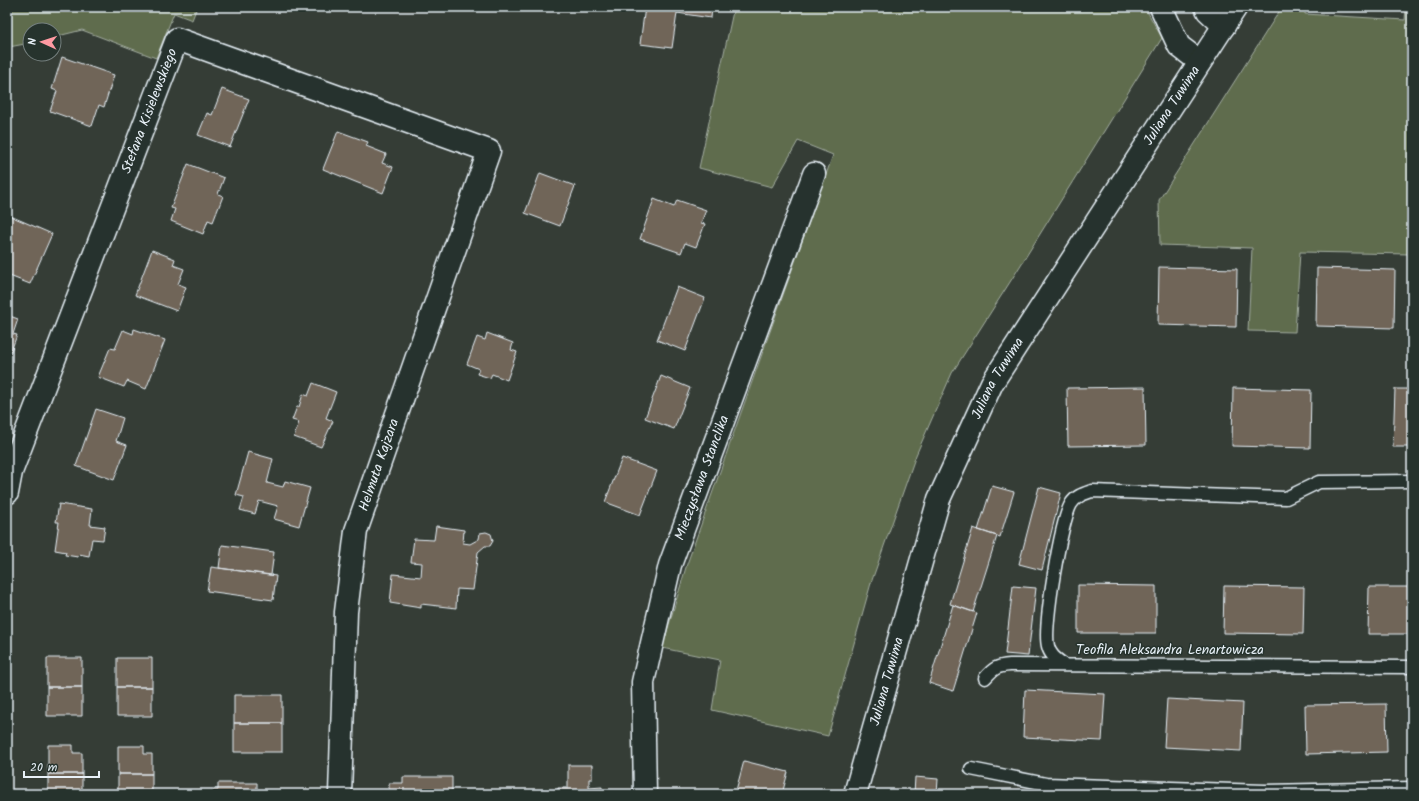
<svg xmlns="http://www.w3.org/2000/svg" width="1419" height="801" font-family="Kalam,sans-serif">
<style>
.green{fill:#5f6c4d;stroke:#a4aea2}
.building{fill:#6f6559;stroke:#e8f1f8}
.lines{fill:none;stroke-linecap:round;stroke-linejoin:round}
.lane-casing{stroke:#e8f1f8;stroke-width:15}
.street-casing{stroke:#e8f1f8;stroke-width:25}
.secondary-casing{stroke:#e8f1f8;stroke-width:25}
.lane{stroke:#26332d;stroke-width:12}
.street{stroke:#26332d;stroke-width:22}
.secondary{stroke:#26332d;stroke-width:22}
.labels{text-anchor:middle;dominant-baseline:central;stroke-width:3;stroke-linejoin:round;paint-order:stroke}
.street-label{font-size:14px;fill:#e8f1f8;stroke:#26332d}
</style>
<rect width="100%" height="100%" fill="#353d36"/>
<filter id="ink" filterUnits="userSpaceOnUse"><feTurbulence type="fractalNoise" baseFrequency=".025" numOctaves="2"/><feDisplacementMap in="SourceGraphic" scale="8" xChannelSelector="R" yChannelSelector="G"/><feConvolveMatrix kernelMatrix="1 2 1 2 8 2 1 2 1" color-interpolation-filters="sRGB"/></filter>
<g filter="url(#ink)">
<path class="green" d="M 7,7 L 197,7 L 192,20 L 174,13 L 156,58 L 82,30 L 54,37 L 54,30 L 30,30 L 30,43 L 9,47 L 7,54 Z
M 734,7 L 1141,7 L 1147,11 L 1162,38 L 1017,271 L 952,373 L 916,455 L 871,583 L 828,736 L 712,710 L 720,660 L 662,648 L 687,564 L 833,155 L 798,141 L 772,187 L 699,168 Z
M 1282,7 L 1305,7 L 1305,14 L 1405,20 L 1406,7 L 1412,7 L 1412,338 L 1410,338 L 1410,254 L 1300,252 L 1295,332 L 1248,331 L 1252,248 L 1160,245 L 1159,200 Z"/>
<path class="building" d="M 645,7 L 712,7 L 711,18 L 677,13 L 672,48 L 640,44 Z
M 62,57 L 114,75 L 104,107 L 99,105 L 92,126 L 50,111 L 57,91 L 52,89 Z
M 222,89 L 249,99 L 230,147 L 198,135 L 207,113 L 212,115 Z
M 338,131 L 368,142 L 366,146 L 386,154 L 382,163 L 393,167 L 383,193 L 323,169 Z
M 188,164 L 224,178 L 218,194 L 223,196 L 213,222 L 208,220 L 203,234 L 171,221 L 175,209 L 171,208 Z
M 540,173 L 575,186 L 560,226 L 525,213 Z
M 654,199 L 674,207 L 677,200 L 706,210 L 701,223 L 705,224 L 696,247 L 685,243 L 681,253 L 640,239 Z
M 8,215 L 52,234 L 30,284 L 7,275 Z
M 152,250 L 175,259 L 173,265 L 184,269 L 178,284 L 186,287 L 177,311 L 135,295 Z
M 1159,267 L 1237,269 L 1236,327 L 1158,325 Z
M 1317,268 L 1395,270 L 1394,328 L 1316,326 Z
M 677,287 L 705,298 L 685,351 L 657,340 Z
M 7,315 L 18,319 L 13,334 L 17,335 L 9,356 L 7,355 Z
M 134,329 L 165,340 L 146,389 L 127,381 L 124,387 L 98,377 L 110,348 L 115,349 L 123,330 L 133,334 Z
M 487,333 L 513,343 L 511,350 L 517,352 L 507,380 L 492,374 L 490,378 L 477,374 L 479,369 L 467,364 L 477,337 L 485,340 Z
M 661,376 L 690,388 L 674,429 L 645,418 Z
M 313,383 L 336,392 L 326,418 L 333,421 L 321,447 L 294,437 L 299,422 L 292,420 L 297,407 L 299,407 L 303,394 L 308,396 Z
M 1145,387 L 1146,445 L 1068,446 L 1067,388 Z
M 1233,388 L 1311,390 L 1310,448 L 1232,446 Z
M 1395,389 L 1412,389 L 1412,447 L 1393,447 Z
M 96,409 L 123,418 L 116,441 L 127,445 L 114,480 L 76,466 Z
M 248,452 L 273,459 L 267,483 L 283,487 L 285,481 L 310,488 L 299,526 L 274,519 L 278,506 L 259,501 L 255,514 L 240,510 L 244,497 L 236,495 Z
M 622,458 L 657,471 L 640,515 L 605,502 Z
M 992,486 L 1014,492 L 1000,537 L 978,530 Z
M 1039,487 L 1061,493 L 1042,570 L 1019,564 Z
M 59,504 L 92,509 L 90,525 L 105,527 L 103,540 L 92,539 L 89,556 L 79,554 L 78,557 L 65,555 L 66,552 L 55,550 L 59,522 L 56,522 Z
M 436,526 L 464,530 L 463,543 L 470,544 L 479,539 L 480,533 L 486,532 L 491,534 L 493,541 L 490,546 L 485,546 L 478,552 L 473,590 L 457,589 L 456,608 L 421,604 L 421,608 L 390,603 L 393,574 L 421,577 L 422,563 L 411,562 L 414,539 L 434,540 Z
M 973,528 L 997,536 L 973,612 L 950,604 Z
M 222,545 L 274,552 L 271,575 L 219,568 Z
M 211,567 L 276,576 L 273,600 L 207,591 Z
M 1078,585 L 1156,586 L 1156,633 L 1078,633 Z
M 1013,586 L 1036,588 L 1028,656 L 1005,654 Z
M 1224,586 L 1304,587 L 1303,634 L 1223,633 Z
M 1369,587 L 1412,587 L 1412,634 L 1368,634 Z
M 953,605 L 977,613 L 953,691 L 929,683 Z
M 47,658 L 82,658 L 82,687 L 47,687 Z
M 117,658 L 152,658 L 152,687 L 117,687 Z
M 47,687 L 82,687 L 82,716 L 47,716 Z
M 117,687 L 152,687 L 152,716 L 117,716 Z
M 1025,690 L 1105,694 L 1102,741 L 1023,737 Z
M 234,695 L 282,695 L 282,723 L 234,723 Z
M 1167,699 L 1243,703 L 1241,751 L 1164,747 Z
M 1386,704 L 1387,752 L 1306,754 L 1305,705 Z
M 234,723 L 282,723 L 282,752 L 234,752 Z
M 48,745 L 73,745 L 73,753 L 82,753 L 82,774 L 48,774 Z
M 118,746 L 144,746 L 144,754 L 152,754 L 152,774 L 118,774 Z
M 744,761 L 788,772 L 782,794 L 735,794 Z
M 568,765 L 592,765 L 592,779 L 589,779 L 589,788 L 602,787 L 602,794 L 558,794 L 558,788 L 568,788 Z
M 48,774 L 82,774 L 82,794 L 48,794 Z
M 118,774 L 152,774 L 152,794 L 118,794 Z
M 403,777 L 452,777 L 452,794 L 389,794 L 389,783 L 403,783 Z
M 915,777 L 938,779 L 937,794 L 914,794 Z
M 218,783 L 257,783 L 257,794 L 213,794 L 213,790 L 218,790 Z
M 996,791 L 1019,792 L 1019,794 L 996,794 Z"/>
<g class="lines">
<g class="lane-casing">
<path id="lane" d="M 1063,664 C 1056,659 1050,655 1048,646 C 1043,627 1061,521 1071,504 C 1076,496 1083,494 1092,491 L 1286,498 L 1319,482 L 1412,481
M 985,678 C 994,668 997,666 1010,665 L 1412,667
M 971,769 L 1046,784 L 1265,791 L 1412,788"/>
</g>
<g class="street-casing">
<g id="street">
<path d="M 1161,7 L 1179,46 L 1200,62"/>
<path d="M 1206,7 L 1208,11 L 1224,26"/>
<path id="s1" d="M 7,493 L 11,472 L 177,39 L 489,151 L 356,531 L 346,612 L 340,794"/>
<path id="s2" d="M 645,794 L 643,682 L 670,565 L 814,174"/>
</g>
</g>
<g class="secondary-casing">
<g id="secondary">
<path id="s3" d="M 855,794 L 939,499 L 992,383 L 1236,7"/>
</g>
</g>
<use href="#lane" class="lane"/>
<use href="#street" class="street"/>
<use href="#secondary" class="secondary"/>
</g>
</g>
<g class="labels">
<g class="street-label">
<text stroke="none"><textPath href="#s3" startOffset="765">Juliana Tuwima</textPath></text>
<text stroke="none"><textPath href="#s1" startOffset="408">Stefana Kisielewskiego</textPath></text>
<text stroke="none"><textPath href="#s3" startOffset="441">Juliana Tuwima</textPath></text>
<text transform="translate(379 465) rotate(-71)">Helmuta Kajzara</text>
<text stroke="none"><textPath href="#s2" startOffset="325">Mieczysława Stanclika</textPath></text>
<text x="1170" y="650">Teofila Aleksandra Lenartowicza</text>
<text stroke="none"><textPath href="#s3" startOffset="117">Juliana Tuwima</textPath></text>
</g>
</g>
<rect width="1419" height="801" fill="none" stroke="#26332d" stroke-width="24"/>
<rect x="12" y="12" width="1395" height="777" fill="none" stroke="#e8f1f8" stroke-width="1.5" filter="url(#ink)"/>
<g transform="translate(42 42) rotate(273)"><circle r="19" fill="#26332d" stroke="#747f7e"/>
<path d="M0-3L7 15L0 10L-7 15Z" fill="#ff9aa2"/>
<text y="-6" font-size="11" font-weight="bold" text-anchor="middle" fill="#e8f1f8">N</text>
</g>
<path d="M24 771v6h75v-6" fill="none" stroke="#e8f1f8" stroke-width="2"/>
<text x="30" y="771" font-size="12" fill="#e8f1f8" stroke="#26332d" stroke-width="3" paint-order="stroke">20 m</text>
</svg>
